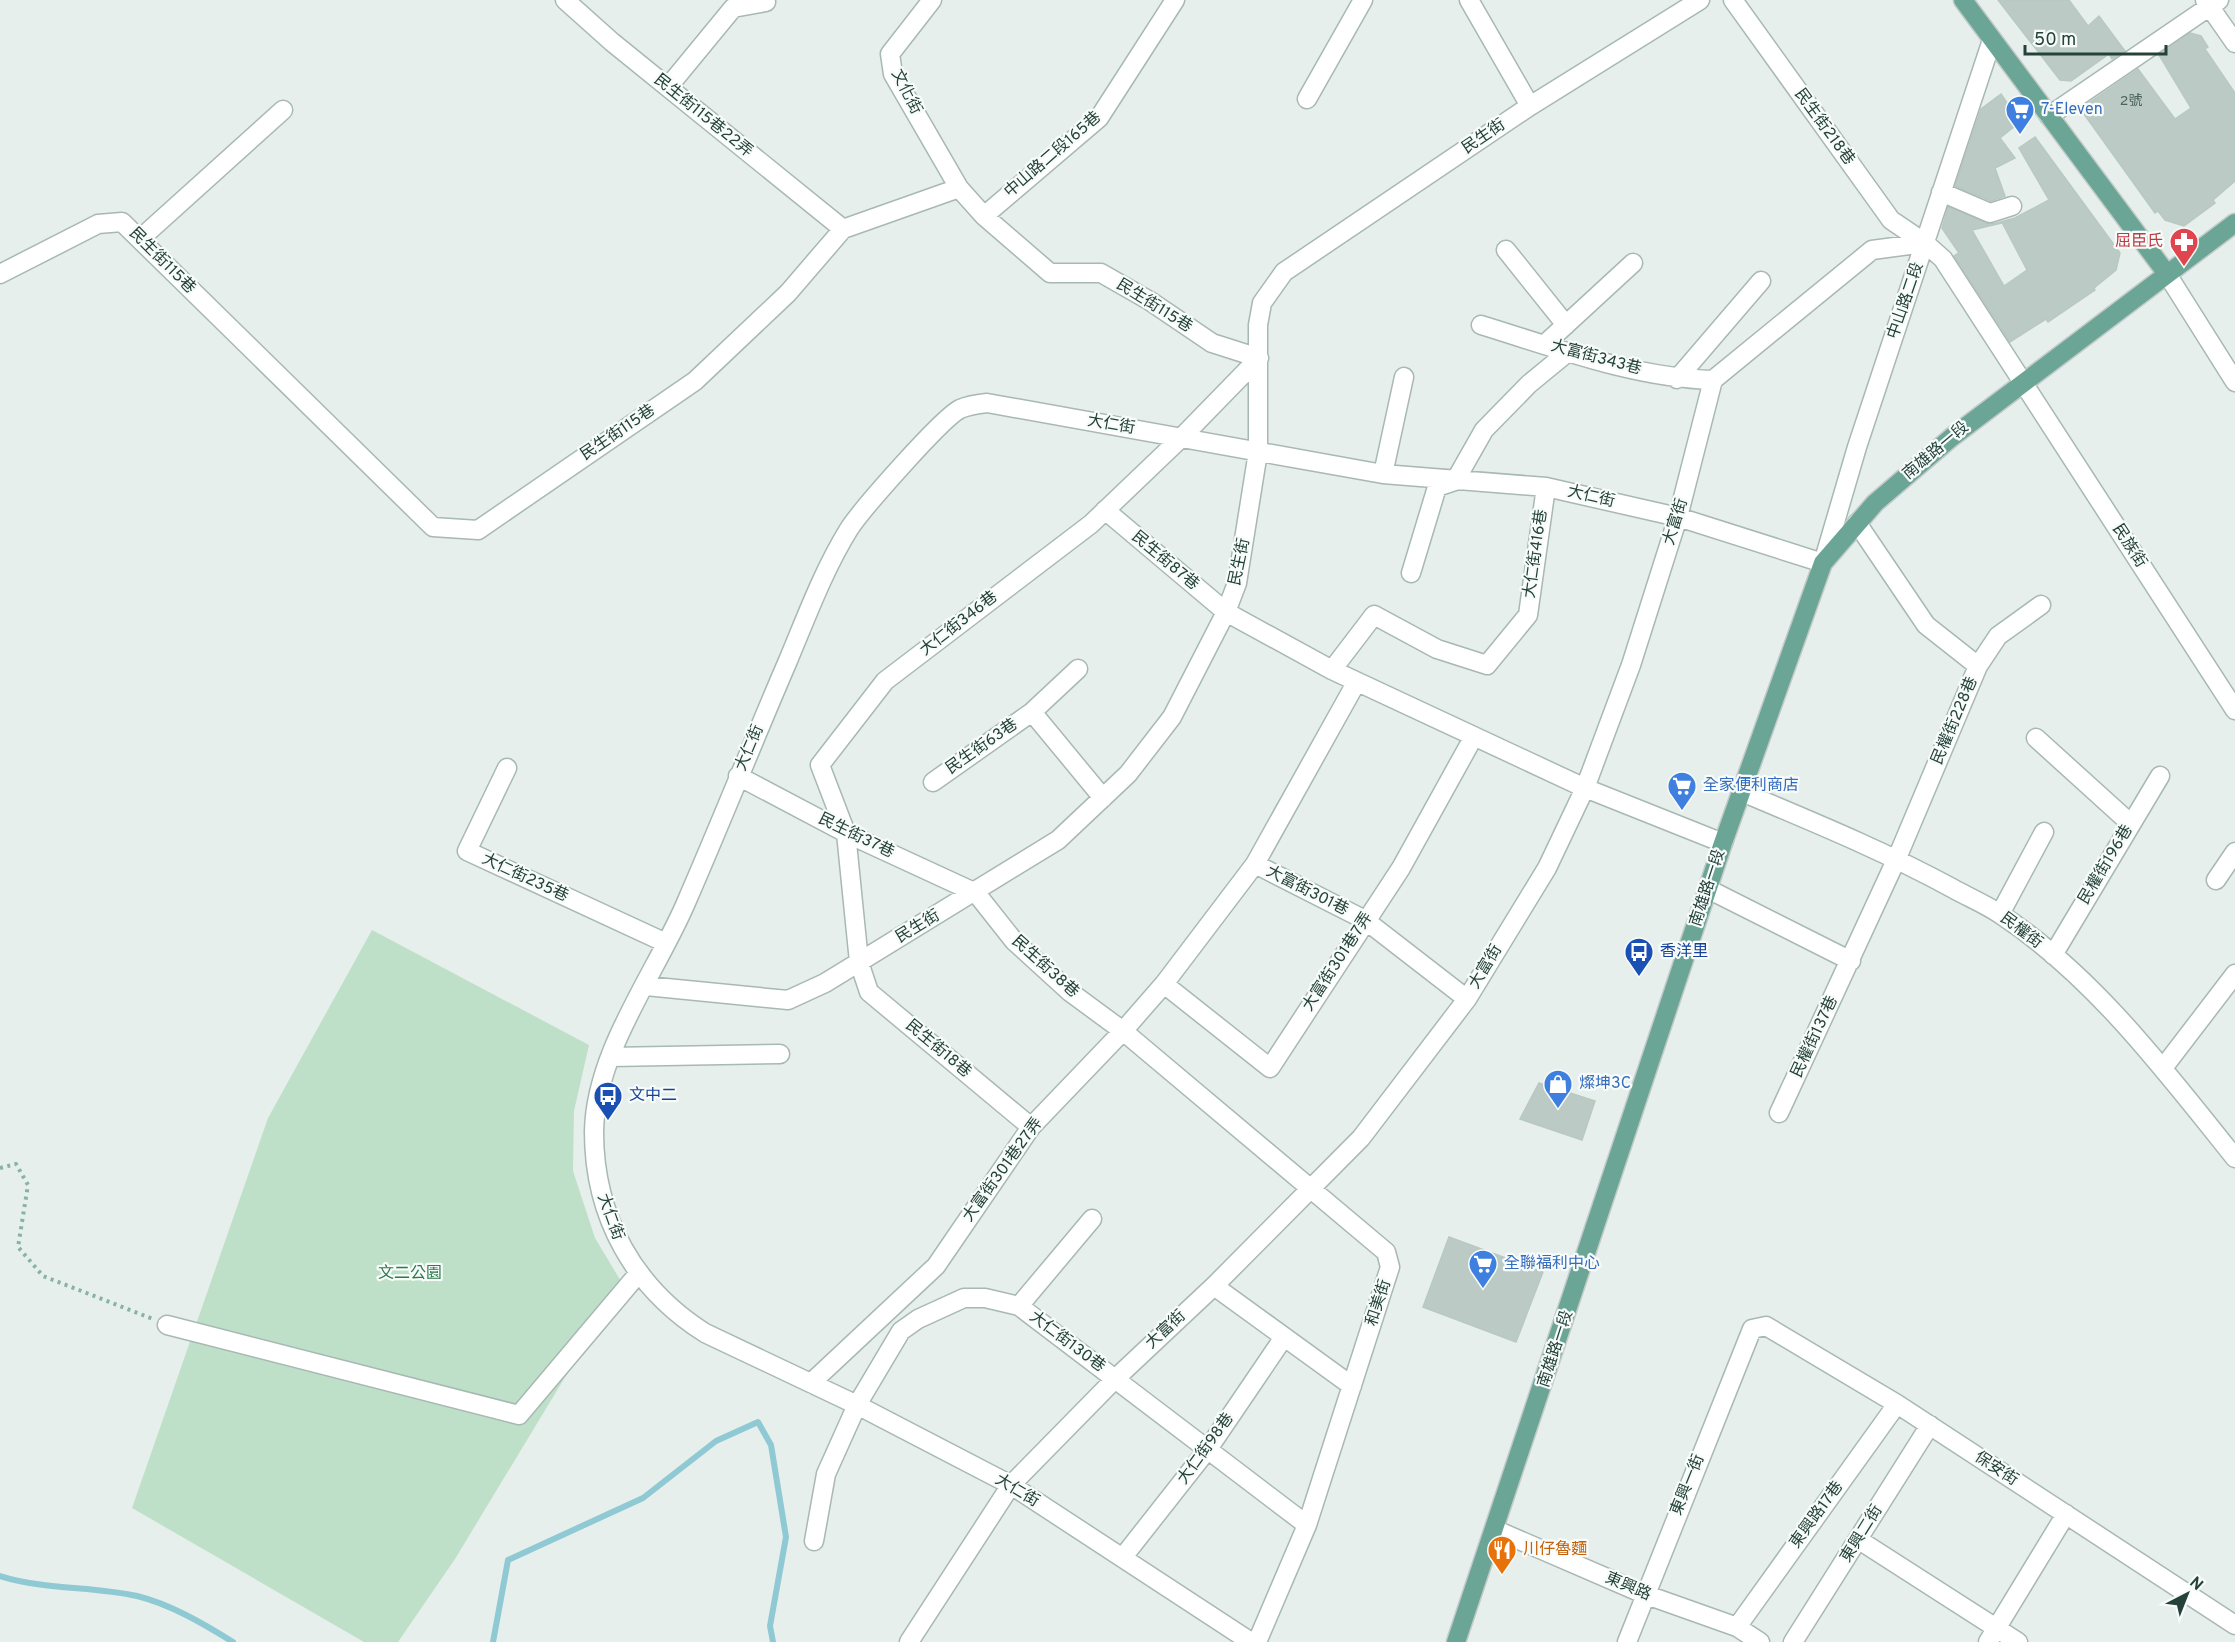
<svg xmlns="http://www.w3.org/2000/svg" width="2235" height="1642" font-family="Overpass,'Noto Sans TC',sans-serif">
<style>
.green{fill:#bfe0c8}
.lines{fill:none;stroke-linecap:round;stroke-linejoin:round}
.stream{stroke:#8ec9d4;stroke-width:6}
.building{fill:#bbcac4;stroke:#b8c9c2;stroke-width:1.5;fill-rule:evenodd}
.minor-casing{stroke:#a8b8b2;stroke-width:21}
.major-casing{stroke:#c2cac8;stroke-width:21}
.path{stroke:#86b3a5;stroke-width:4;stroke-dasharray:3 4.5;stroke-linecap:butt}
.minor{stroke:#fff;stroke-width:18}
.major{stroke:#6aa596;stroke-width:18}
.labels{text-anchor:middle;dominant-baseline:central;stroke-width:4.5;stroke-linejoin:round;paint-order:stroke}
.number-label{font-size:14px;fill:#4a645c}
.street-label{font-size:16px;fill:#24423a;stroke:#f7fbf9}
.shop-label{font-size:16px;fill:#366cbe;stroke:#f7fbf9;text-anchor:start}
.health-label{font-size:16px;fill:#be3a42;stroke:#f7fbf9;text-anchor:end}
.transit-label{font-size:16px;fill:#164399;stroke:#f7fbf9;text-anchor:start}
.park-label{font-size:16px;fill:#2d7a4b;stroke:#f7fbf9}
.food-label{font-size:16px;fill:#c56008;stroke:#f7fbf9;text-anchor:start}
</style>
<rect width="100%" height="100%" fill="#e6efeb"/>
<path class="green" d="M 372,930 L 589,1045 L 574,1111 L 573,1171 L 595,1238 L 622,1283 L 455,1559 L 398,1642 L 364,1642 L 132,1508 L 268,1118 Z"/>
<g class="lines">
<path class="stream" d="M 0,1576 C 45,1590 92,1586 137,1596 C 170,1604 204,1624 233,1642
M 493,1642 L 508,1560 L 643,1498 L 716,1441 L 758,1422 L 771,1445 L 786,1537 L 770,1626 L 773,1642"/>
</g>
<path class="building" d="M 1998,0 L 2069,0 L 2088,26 L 2099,16 L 2125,51 L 2112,59 L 2109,54 L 2071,81 L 2060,80 Z
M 2190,33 L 2201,36 L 2208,47 L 2205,49 L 2235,93 L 2235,181 L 2213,200 L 2215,203 L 2184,226 L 2165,220 L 2158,211 L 2155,213 L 2084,114 L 2086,105 L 2138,69 L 2175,119 L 2191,108 L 2159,55 Z
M 2001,94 L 2020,122 L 2000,138 L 2015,158 L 1995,168 L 2005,196 L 1991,201 L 1955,186 L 1981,109 Z
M 2035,137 L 2120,253 L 2116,270 L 2094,288 L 2095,290 L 2048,322 L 2046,319 L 2010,342 L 1954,256 L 1959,253 L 1942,228 L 1948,207 L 1993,224 L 2015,218 L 2049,200 L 2019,148 ZM 2010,221 L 2003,224 L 2027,270 L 2004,286 L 1972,230 Z
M 1539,1083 L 1595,1101 L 1582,1140 L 1520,1119 Z
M 1449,1237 L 1543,1272 L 1516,1342 L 1423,1307 Z"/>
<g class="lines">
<g class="minor-casing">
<path id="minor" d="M 565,0 L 612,42 L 843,229
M 932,0 L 890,54 L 893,74 L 959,188 L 984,216 L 1050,273 L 1101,273 L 1150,301 L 1212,343 L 1259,358 L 1181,438 L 1091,524 L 885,681 L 820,765 L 846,833 L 859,962 L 869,992 L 1031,1127
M 1469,0 L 1530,106
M 1733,0 L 1891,220 L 1925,243 L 1943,259 L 2235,710
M 2205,0 L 2235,43
M 668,87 L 733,8 L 766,2
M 1307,99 L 1363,0
M 2049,116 L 2219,0
M 1941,192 L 1990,213 L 2012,206
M 984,216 L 1099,118 L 1175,0
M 140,239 L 283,110
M 1506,250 L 1566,325
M 0,274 L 98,224 L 122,222 L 433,527 L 478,530 L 695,381 L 788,293 L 843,229 L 959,188
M 2167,274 L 2235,382
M 1481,325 C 1556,348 1635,378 1713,380
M 1545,344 L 1633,263
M 1677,379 L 1761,281
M 1383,474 L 1404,377
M 1105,510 L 1226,612 L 1332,670 L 1585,788 L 1723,843
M 1857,523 L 1926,625 L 1978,666
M 1411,573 L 1437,487 L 1455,481 L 1484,430 L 1529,384 L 1568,352
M 1332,670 L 1374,615 L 1437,649 L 1487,665 L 1528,615 L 1546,487
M 1356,683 L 1255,864 L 1365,920 L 1467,999
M 1032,712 L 1078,669
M 2036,738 L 2131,824
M 507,768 L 467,851 L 666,943
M 738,776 L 846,833 L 976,893 L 1014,941 L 1070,992 L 1123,1031 L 1386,1252 L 1390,1267 L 1307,1525 L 1257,1642
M 933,782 L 1032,712 L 1103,798
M 1742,792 C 1813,822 1884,851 1952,888 C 1968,897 1985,904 2000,914 C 2094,976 2166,1072 2235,1158
M 2216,880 L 2235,852
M 1708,889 L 1851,961
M 2000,914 L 2044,832
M 2053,955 L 2160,776
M 1164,984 L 1270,1068 L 1401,868 L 1473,738
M 646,986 L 788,1000 L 825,983 L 1058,840 L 1128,774 L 1172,717 L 1226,612 L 1237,583 L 1258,452 L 1258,325 L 1262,303 L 1284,272 L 1530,106 L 1700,0
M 610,1057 L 780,1054
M 2163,1068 L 2235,974
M 1779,1113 L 1897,858 L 1978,666 L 1998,636 L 2041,605
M 1214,1286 L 1352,1386
M 1019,1306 L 1092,1219
M 167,1325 L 519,1415 L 638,1274
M 811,1383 L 936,1266 L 1031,1127 L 1123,1031 L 1164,984 L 1255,864
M 1496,1530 L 1644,1594 L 1737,1627 L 1760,1642
M 1859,1540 L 2018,1642
M 814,1541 L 826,1474 L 857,1405 L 901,1331 L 918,1319 L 964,1298 L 985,1298 L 1019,1306 L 1307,1525
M 1123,1557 L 1208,1449 L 1284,1337
M 1737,1627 L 1897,1404
M 909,1642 L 1011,1485 L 1115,1379 L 1214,1286 L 1361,1138 L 1467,999 L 1547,868 L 1585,788 L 1631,665 L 1678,517 L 1713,380 L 1872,250 L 1925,243
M 1251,1642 L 1011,1485 L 857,1405 L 705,1333 C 634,1288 594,1217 594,1132 C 595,1053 654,976 685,905 C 720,825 752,744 787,663 C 806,618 823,571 849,529 C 862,509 942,418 960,409 C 969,405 978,404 987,403 L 1383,474 L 1546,487 L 1678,517 L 1823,563 L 1857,447 L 1992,40
M 1627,1642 L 1752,1329 L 1766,1326 L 1897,1404 L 2235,1625
M 1793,1642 L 1930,1425
M 1988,1642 L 2066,1514"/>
</g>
<g class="major-casing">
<path id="major" d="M 1963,0 L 2167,274
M 1456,1642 L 1723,843 L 1823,563 L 1875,503 L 1952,437 L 2235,223"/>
</g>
<path class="path" d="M 0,1168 L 16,1164 L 28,1185 L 18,1247 L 43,1276 L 153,1319"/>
<use href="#minor" class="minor"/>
<use href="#major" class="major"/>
</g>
<defs>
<g id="supermarket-pin" transform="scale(1.5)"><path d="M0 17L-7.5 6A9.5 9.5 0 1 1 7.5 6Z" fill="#3f7fe0" stroke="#f7fbf9"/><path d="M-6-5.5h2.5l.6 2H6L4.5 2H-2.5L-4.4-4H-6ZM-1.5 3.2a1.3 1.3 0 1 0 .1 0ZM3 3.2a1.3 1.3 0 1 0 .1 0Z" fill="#fff"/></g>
<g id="pharmacy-pin" transform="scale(1.5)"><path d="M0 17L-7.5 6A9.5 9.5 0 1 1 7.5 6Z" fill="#e0444e" stroke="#f7fbf9"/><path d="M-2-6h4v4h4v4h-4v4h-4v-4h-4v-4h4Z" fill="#fff"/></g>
<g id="bus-pin" transform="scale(1.5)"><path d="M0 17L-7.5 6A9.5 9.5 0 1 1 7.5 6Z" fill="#1a4fb4" stroke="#f7fbf9"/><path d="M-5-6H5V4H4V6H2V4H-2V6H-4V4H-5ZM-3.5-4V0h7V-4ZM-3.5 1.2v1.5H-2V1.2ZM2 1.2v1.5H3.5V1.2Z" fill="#fff"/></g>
<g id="shop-pin" transform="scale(1.5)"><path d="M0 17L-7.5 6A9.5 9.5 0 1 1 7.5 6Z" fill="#3f7fe0" stroke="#f7fbf9"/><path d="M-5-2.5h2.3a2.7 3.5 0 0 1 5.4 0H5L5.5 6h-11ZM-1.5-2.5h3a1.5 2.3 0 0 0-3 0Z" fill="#fff"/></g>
<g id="restaurant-pin" transform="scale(1.5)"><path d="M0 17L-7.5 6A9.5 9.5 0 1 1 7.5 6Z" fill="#e8710a" stroke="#f7fbf9"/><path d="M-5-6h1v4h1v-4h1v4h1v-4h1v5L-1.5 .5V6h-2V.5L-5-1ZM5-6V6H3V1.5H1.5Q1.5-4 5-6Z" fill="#fff"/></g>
</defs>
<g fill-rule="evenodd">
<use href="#supermarket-pin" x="2020" y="110"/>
<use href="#pharmacy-pin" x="2184" y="242"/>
<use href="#supermarket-pin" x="1682" y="786"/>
<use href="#bus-pin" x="1639" y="952"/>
<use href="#shop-pin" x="1558" y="1084"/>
<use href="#bus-pin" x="608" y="1096"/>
<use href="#supermarket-pin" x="1483" y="1264"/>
<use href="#restaurant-pin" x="1502" y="1550"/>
</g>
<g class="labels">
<g class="number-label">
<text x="2131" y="101">2號</text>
</g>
<g class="street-label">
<text transform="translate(906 92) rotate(63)">文化街</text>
<text transform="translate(703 116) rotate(39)">民生街115巷22弄</text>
<text transform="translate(1824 127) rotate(54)">民生街218巷</text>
<text transform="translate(1484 137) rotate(-34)">民生街</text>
<text transform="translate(1053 155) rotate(-41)">中山路二段165巷</text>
<text transform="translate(162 261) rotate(45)">民生街115巷</text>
<text transform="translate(1906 301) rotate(-71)">中山路二段</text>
<text transform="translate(1154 306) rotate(32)">民生街115巷</text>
<text transform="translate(1596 358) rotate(15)">大富街343巷</text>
<text transform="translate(1111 425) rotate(10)">大仁街</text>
<text transform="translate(618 433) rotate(-34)">民生街115巷</text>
<text transform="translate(1936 451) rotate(-40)">南雄路一段</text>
<text transform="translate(1591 497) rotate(13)">大仁街</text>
<text transform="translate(1676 522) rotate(-73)">大富街</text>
<text transform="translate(2129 546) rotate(57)">民族街</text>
<text transform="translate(1536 554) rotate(-82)">大仁街416巷</text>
<text transform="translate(1165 561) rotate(40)">民生街87巷</text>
<text transform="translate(1240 562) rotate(-78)">民生街</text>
<text transform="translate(959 624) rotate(-38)">大仁街346巷</text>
<text transform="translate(1955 721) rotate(-67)">民權街228巷</text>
<text transform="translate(982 747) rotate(-35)">民生街63巷</text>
<text transform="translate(750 748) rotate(-67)">大仁街</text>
<text transform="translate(856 836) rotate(26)">民生街37巷</text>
<text transform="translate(2106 865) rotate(-59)">民權街196巷</text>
<text transform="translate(525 878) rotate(25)">大仁街235巷</text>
<text transform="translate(1708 888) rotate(-72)">南雄路一段</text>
<text transform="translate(1307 891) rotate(27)">大富街301巷</text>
<text transform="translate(918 927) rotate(-31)">民生街</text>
<text transform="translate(2021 931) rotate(37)">民權街</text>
<text transform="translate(1338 962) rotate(-57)">大富街301巷7弄</text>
<text transform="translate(1045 967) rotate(42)">民生街38巷</text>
<text transform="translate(1486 967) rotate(-59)">大富街</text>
<text transform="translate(1815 1037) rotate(-65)">民權街137巷</text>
<text transform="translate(938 1049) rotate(40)">民生街18巷</text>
<text transform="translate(1003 1170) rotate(-54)">大富街301巷27弄</text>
<text transform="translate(610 1217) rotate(70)">大仁街</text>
<text transform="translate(1379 1303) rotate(-72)">和美街</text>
<text transform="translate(1166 1330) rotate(-43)">大富街</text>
<text transform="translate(1067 1342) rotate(37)">大仁街130巷</text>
<text transform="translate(1556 1349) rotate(-72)">南雄路一段</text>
<text transform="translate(1206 1449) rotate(-54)">大仁街98巷</text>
<text transform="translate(1996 1469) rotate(33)">保安街</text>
<text transform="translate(1688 1485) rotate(-68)">東興一街</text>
<text transform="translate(1017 1491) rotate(31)">大仁街</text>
<text transform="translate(1817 1515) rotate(-54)">東興路17巷</text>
<text transform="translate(1862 1534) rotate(-58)">東興二街</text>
<text transform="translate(1628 1587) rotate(23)">東興路</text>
</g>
<g class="shop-label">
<text x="2041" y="110">7-Eleven</text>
<text x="1703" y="786">全家便利商店</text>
<text x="1579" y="1084">燦坤3C</text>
<text x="1504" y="1264">全聯福利中心</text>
</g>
<g class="health-label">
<text x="2163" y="242">屈臣氏</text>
</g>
<g class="transit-label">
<text x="1660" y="952">香洋里</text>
<text x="629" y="1096">文中二</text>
</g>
<g class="park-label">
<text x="410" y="1274">文二公園</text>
</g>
<g class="food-label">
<text x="1523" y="1550">川仔魯麵</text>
</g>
</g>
<g transform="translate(2187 1594) rotate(42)" stroke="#f7fbf9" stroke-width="4.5" paint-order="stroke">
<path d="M0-4.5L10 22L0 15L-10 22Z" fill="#24423a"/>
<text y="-9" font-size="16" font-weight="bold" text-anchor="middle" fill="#24423a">N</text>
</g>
<path d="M2025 45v9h141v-9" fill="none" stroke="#24423a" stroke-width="3"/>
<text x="2034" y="45" font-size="18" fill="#24423a" stroke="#f7fbf9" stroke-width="4.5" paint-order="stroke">50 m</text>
</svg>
